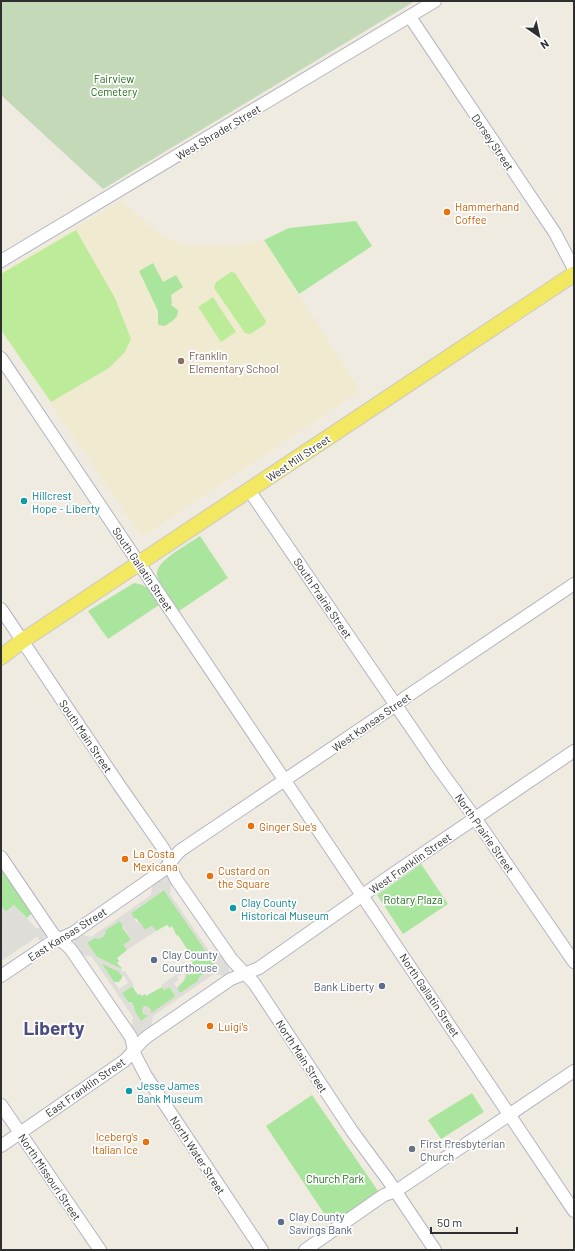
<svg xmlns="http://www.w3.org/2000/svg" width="575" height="1251" font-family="Barlow,sans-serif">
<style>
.education{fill:#f0ebd0}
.green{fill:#aae59d}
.cemetery{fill:#c3d9b8}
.pitch{fill:#bcec99}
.plaza{fill:#dfddd8;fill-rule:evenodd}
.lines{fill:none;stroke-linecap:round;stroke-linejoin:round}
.minor-casing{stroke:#b4b4c1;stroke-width:14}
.major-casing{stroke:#c9c9c9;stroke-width:17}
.minor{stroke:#fff;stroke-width:12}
.major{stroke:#f3e862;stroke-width:15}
.food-dot{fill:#e8710a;stroke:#fff;stroke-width:1.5}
.education-dot{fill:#8d6e63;stroke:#fff;stroke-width:1.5}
.culture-dot{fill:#0f9aa8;stroke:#fff;stroke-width:1.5}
.service-dot{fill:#5c6f8a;stroke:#fff;stroke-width:1.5}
.worship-dot{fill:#6b7280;stroke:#fff;stroke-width:1.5}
.labels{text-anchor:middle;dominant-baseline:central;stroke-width:3.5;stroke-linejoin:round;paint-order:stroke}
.park-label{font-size:11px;fill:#1f6e1a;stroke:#fff}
.street-label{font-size:11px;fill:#2e2e2e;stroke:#fff}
.food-label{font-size:11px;fill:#c56008;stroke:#fff;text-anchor:start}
.education-label{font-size:11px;fill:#785e54;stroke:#fff;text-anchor:start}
.culture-label{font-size:11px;fill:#0d838f;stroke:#fff;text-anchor:start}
.service-label{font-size:11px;fill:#4e5e75;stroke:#fff;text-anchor:start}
.worship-label{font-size:11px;fill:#5b616d;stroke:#fff;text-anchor:start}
.town-label{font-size:19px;font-weight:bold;fill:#4c4e80;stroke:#fff}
</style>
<rect width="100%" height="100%" fill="#efebe1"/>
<path class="education" d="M 121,201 L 160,234 L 184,245 L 215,246 L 240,244 L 264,240 L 360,391 L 147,534 L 140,534 L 1,331 L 1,272 Z"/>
<path class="green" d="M 356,221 L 372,246 L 299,294 L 264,240 L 289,228 Z
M 153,263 L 163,282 L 176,275 L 183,287 L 171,295 L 172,302 L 171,305 L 178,310 C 179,318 171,322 165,326 L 159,325 L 158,324 L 158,311 L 139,271 Z
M 200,536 L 228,578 L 179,611 L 159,581 C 157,577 156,573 158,569 C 161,559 191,542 200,536 Z
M 134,583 C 150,585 151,593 159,605 L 108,639 L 88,611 Z
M 421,864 L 448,904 L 403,934 L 377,895 Z
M 1,867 L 32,913 L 27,918 L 14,905 L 6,912 L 1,906 Z
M 164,890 L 218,968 L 208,974 L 204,974 L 200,976 L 198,981 L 180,994 L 177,988 L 184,981 L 187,972 L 189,975 L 196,970 L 192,963 L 193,962 L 191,960 L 193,958 L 186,950 L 187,949 L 178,935 L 177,936 L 172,926 L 170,928 L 167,925 L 156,931 L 152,926 L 145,930 L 136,918 L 134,919 L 131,913 Z
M 120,920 L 123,926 L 122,927 L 131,940 L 124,945 L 127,950 L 117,958 L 119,961 L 117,963 L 122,968 L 121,969 L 97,957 L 87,943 Z
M 101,963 L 118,971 L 122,976 L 122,978 L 119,982 L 114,982 Z
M 132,986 L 138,995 L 140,994 L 142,996 L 145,994 L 146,996 L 162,987 L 164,990 L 169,987 L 176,996 L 151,1014 L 145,1006 L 143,1007 L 148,1016 L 141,1021 L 135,1012 L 132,1003 L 128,1002 L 122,993 Z
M 472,1093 L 484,1112 L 441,1139 L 428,1120 Z
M 312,1095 L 378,1191 L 331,1224 L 266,1126 Z"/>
<path class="cemetery" d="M 1,1 L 415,1 L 103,189 L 1,95 Z"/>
<path class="pitch" d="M 76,230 L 115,298 L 131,339 L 125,352 L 109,368 L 51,402 L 1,330 L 1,274 Z
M 231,272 L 235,273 L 266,321 L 264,325 L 250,334 L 245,333 L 214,288 L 216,282 Z
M 213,297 L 236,332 L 221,342 L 198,307 Z"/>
<path class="plaza" d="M 166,877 L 172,881 L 170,894 L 212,955 L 223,956 L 229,965 L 229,971 L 224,976 L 214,974 L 153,1016 L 151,1028 L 142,1033 L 138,1034 L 131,1029 L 133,1017 L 92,957 L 80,954 L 74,941 L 78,934 L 91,937 L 151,895 L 153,883 L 161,878 ZM 164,890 L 217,968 L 208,974 L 205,973 L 200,976 L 198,981 L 180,993 L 177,989 L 186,978 L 187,972 L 185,969 L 161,985 L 164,990 L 169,987 L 176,996 L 151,1013 L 151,1010 L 149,1007 L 145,1006 L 143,1007 L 142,1013 L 148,1016 L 141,1021 L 135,1013 L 134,1006 L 128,1002 L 122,993 L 134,985 L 125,971 L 123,972 L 120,968 L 97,957 L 87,943 L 95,938 L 97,939 L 102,938 L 106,933 L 105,930 L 120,921 L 131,940 L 123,945 L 127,950 L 156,931 L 152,926 L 145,930 L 140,922 L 136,922 L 131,913 ZM 101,963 L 118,971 L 122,976 L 124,976 L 128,983 L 119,989 ZM 185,972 L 184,979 L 177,987 L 174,983 L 179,980 L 177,977 Z
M 14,905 L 37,929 L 41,926 L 47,933 L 44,938 L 40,941 L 37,937 L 1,961 L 1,939 L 3,936 L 1,934 L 1,906 L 7,912 Z"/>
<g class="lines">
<g class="minor-casing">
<path id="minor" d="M 410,17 L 555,233 L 574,269
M 1,261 L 435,1
M 1,358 L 574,1211
M 249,490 L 438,767 L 475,818 L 574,962
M 1,609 L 119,785 L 163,848 L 169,859 L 173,873 L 176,879 L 232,960 L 254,983 L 352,1131 L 388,1180 L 435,1250
M 1,857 L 53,934 C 59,940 67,944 72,951 L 131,1037 L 135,1055 L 146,1076 L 262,1250
M 1,976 L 50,943 L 73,933 L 162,871 C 170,865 174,856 181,850 L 396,705 L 406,697 L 574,584
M 1,1105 L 100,1250
M 1,1146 L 124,1061 C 133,1053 138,1043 148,1036 L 231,979 L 259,968 L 390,876 L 574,751
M 305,1250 L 384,1195 L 396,1191 L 574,1071"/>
</g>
<g class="major-casing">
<path id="major" d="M 1,657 L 22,641 L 574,274"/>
</g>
<use href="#minor" class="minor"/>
<use href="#major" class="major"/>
</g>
<g class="food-dot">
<circle cx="447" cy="212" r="4"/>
<circle cx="251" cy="826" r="4"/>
<circle cx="125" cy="859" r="4"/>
<circle cx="210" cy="876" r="4"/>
<circle cx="210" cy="1026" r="4"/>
<circle cx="146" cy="1142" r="4"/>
</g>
<circle class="education-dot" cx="181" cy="361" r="4"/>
<g class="culture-dot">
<circle cx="24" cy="501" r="4"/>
<circle cx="233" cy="908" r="4"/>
<circle cx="129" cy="1091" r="4"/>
</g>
<g class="service-dot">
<circle cx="154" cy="960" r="4"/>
<circle cx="382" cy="986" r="4"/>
<circle cx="281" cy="1222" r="4"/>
</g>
<circle class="worship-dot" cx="412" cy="1149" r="4"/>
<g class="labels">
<g class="park-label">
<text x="114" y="78">Fairview<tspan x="114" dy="13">Cemetery</tspan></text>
<text x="413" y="899">Rotary Plaza</text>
<text x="335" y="1178">Church Park</text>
</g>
<g class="street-label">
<text transform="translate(218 132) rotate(-31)">West Shrader Street</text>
<text transform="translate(493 142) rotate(56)">Dorsey Street</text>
<text transform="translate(298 458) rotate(-34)">West Mill Street</text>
<text transform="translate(143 569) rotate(56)">South Gallatin Street</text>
<text transform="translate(323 598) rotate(56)">South Prairie Street</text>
<text transform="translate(371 722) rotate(-35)">West Kansas Street</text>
<text transform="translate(86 736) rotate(56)">South Main Street</text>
<text transform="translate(485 833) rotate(55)">North Prairie Street</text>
<text transform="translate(410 863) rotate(-35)">West Franklin Street</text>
<text transform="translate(67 934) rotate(-32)">East Kansas Street</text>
<text transform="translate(430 995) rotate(56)">North Gallatin Street</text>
<text transform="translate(302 1056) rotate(57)">North Main Street</text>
<text transform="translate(85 1087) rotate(-35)">East Franklin Street</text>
<text transform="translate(198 1155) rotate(57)">North Water Street</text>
<text transform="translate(50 1177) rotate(56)">North Missouri Street</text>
</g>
<g class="food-label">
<text x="455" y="206">Hammerhand<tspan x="455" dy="13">Coffee</tspan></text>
<text x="259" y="826">Ginger Sue's</text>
<text x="133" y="853">La Costa<tspan x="133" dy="13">Mexicana</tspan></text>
<text x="218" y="870">Custard on<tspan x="218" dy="13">the Square</tspan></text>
<text x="218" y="1026">Luigi's</text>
<text x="138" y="1136" text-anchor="end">Iceberg's<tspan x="138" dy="13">Italian Ice</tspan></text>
</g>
<g class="education-label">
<text x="189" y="355">Franklin<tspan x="189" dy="13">Elementary School</tspan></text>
</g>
<g class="culture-label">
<text x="32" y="495">Hillcrest<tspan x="32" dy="13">Hope - Liberty</tspan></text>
<text x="241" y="902">Clay County<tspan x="241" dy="13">Historical Museum</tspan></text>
<text x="137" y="1085">Jesse James<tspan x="137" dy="13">Bank Museum</tspan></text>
</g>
<g class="service-label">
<text x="162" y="954">Clay County<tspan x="162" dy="13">Courthouse</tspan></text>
<text x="374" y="986" text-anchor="end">Bank Liberty</text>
<text x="289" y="1216">Clay County<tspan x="289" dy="13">Savings Bank</tspan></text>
</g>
<g class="worship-label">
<text x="420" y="1143">First Presbyterian<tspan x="420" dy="13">Church</tspan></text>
</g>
<g class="town-label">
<text x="54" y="1027">Liberty</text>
</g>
</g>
<rect width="575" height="1251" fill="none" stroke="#2e2e2e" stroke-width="4"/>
<g transform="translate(539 36) rotate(146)" stroke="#ffffff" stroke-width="3" paint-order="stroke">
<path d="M0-3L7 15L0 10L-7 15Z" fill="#2e2e2e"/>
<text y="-6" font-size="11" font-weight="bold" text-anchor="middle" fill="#2e2e2e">N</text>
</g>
<path d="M431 1227v6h86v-6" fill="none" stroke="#2e2e2e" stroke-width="2"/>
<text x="437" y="1227" font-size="12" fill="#2e2e2e" stroke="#ffffff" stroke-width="3" paint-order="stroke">50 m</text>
</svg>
